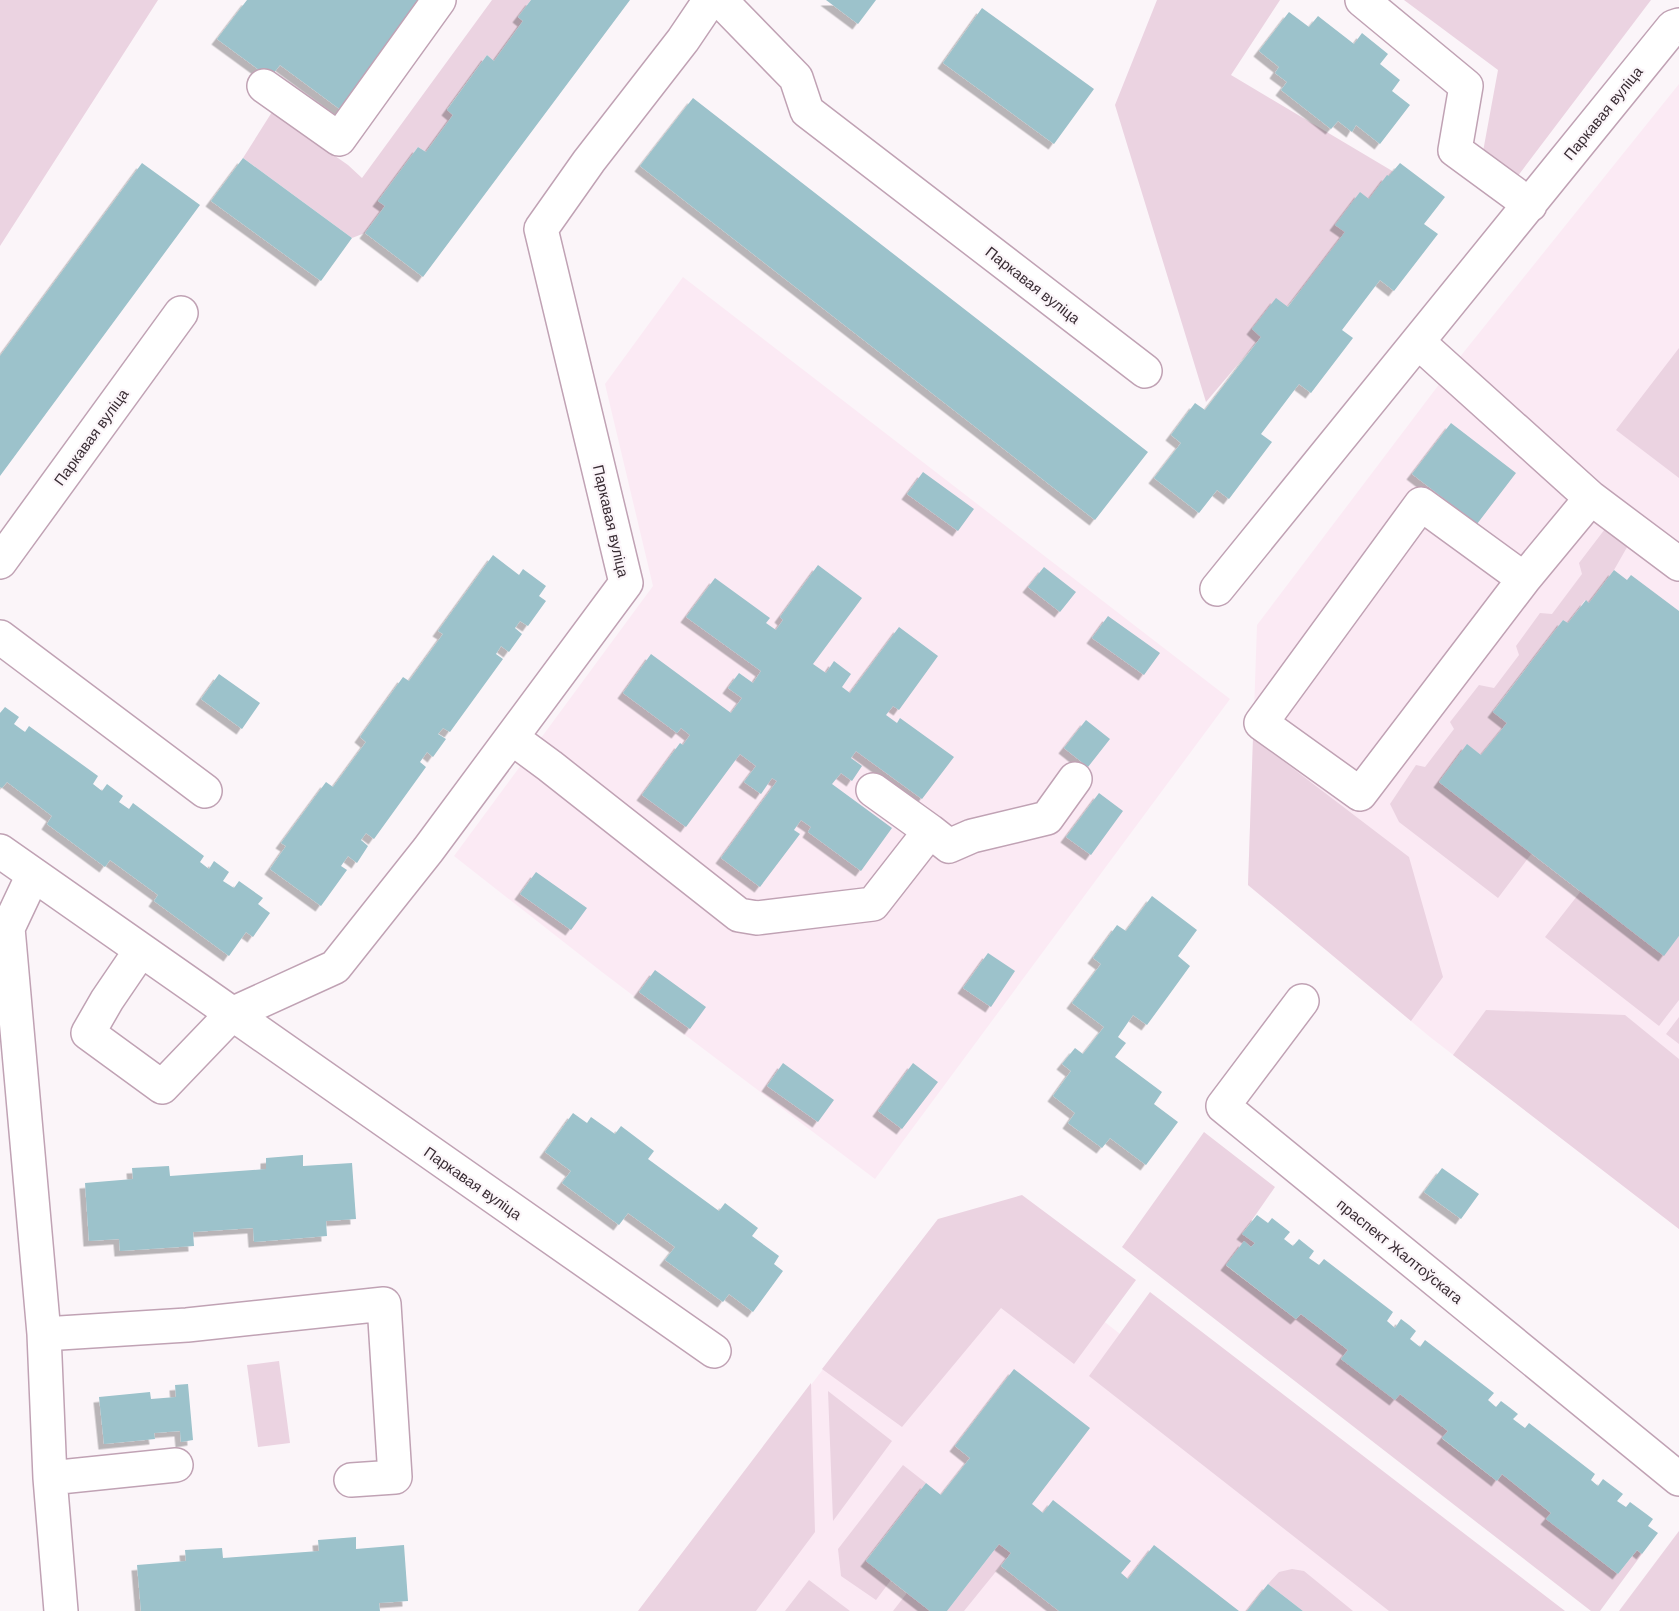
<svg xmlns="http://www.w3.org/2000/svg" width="1679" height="1611" font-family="Helvetica,sans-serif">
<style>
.built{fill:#fbeaf4}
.green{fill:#ebd3e1}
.building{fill:#9cc2cb;filter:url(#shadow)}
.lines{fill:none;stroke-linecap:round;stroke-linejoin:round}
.minor-casing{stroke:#c0a2b4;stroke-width:36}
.minor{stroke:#fff;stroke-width:33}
.labels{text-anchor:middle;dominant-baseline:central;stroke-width:4.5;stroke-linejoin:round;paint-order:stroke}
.street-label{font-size:15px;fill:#382c33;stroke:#fbf5f9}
</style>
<defs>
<filter id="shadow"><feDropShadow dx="-5.5" dy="5.5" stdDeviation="0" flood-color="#0004"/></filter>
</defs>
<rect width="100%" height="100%" fill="#fbf5f9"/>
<path class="built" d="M 1679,84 L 1679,1229 L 1430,1037 L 1248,885 L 1257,625 L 1459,358 Z
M 683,277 L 1230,699 L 875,1179 L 602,972 L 454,856 L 653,586 L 605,384 Z
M 938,1219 L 1106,1323 L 1473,1611 L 638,1611 Z"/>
<path class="green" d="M 0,0 L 158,0 L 0,246 Z
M 492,0 L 531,0 L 518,17 L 523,21 L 494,61 L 487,55 L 447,109 L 453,115 L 426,152 L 418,147 L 378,201 L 385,206 L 365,233 L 352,238 L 243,158 L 272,112 L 348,165 L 362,178 Z
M 1157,0 L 1280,0 L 1231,75 L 1399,175 L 1206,402 L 1115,105 Z
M 1404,0 L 1651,0 L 1514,181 L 1482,157 L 1498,70 Z
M 1679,348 L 1679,478 L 1616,430 Z
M 1608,525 L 1630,542 L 1614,570 L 1589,603 L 1585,600 L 1568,623 L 1563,620 L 1493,711 L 1507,723 L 1481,755 L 1467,745 L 1439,782 L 1532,853 L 1498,898 L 1399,822 L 1390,804 L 1416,765 L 1425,767 L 1454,729 L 1450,722 L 1479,685 L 1494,688 L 1519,655 L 1516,646 L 1540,613 L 1552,614 L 1582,574 L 1579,563 Z
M 1253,738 L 1409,857 L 1443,977 L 1411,1021 L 1248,885 Z
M 1581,891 L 1664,955 L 1679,936 L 1679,1000 L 1659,1026 L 1545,937 Z
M 1486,1010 L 1625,1015 L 1679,1059 L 1679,1229 L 1453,1055 Z
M 1679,1017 L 1679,1044 L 1666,1034 Z
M 1204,1132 L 1275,1187 L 1243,1233 L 1255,1243 L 1251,1247 L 1244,1242 L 1226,1266 L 1296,1319 L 1301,1314 L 1348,1350 L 1341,1359 L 1400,1394 L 1448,1431 L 1442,1439 L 1497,1481 L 1502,1474 L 1551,1513 L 1547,1519 L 1618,1574 L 1637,1550 L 1642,1554 L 1600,1611 L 1591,1611 L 1122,1247 Z
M 1022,1195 L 1136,1280 L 1074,1364 L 1001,1308 L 902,1427 L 822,1369 L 938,1219 Z
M 1150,1292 L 1565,1611 L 1389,1611 L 1089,1376 Z
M 279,1361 L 290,1443 L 258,1447 L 247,1365 Z
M 811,1383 L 815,1532 L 756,1611 L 638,1611 Z
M 828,1391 L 892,1441 L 833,1521 Z
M 903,1465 L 926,1483 L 866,1560 L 891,1580 L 876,1600 L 841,1576 L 838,1549 Z
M 1679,1531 L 1679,1611 L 1619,1611 Z
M 999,1544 L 1011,1553 L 964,1611 L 947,1611 Z
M 1292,1569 L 1304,1571 L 1353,1611 L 1303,1611 L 1268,1584 L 1279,1572 Z
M 809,1580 L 850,1611 L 785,1611 Z
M 907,1593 L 930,1611 L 893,1611 Z"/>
<path class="building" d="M 247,0 L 430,0 L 345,113 L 280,65 L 270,78 L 217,39 Z
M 531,0 L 630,0 L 423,277 L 365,233 L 385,206 L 378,201 L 418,147 L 426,152 L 453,115 L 447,110 L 487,55 L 494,61 L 523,21 L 518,17 Z
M 826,0 L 876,0 L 858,24 Z
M 982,8 L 1094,89 L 1054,144 L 943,63 Z
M 1289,12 L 1309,27 L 1318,16 L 1354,44 L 1362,33 L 1388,54 L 1380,64 L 1400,80 L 1392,91 L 1410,105 L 1380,144 L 1356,125 L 1352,132 L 1338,121 L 1331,129 L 1281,90 L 1287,82 L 1275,73 L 1279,67 L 1259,51 Z
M 693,98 L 1148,452 L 1095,520 L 640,166 Z
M 243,158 L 352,238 L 321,281 L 211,201 Z
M 142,163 L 200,205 L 0,476 L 0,356 Z
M 1400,163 L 1445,197 L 1424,224 L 1438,234 L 1394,291 L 1380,280 L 1342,330 L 1353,338 L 1311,393 L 1299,384 L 1261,434 L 1272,442 L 1229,499 L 1217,490 L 1199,513 L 1154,478 L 1181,443 L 1171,435 L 1195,403 L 1205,410 L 1261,337 L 1252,329 L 1276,298 L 1288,307 L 1345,232 L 1335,225 L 1360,192 L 1369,199 L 1387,175 L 1389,176 Z
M 1451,423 L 1516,473 L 1477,524 L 1412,474 Z
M 923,472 L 974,509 L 958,531 L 907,494 Z
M 493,555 L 519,575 L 523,569 L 546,586 L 539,596 L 546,601 L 528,626 L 520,621 L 515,628 L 522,634 L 509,652 L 501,646 L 496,654 L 503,659 L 450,732 L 443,728 L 438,734 L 446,739 L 433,757 L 427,752 L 420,762 L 426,767 L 374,839 L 366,833 L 361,840 L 368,846 L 357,863 L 348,856 L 341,866 L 347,870 L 321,906 L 270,869 L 286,846 L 281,843 L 326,782 L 333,787 L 366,742 L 360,737 L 403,677 L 409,681 L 443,634 L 438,631 Z
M 818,565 L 862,598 L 813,664 L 826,673 L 834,661 L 851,674 L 842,687 L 850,693 L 899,627 L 938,656 L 899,710 L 893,706 L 886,715 L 897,723 L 900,718 L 954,757 L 922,799 L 856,751 L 851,758 L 862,766 L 852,781 L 841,773 L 832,784 L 892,828 L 861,871 L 808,832 L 811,827 L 801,820 L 794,830 L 800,834 L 760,887 L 721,858 L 777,781 L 772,778 L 761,794 L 744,782 L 756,766 L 740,754 L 686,827 L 642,795 L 680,743 L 683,745 L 690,735 L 681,728 L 677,733 L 623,693 L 651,654 L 731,713 L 742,698 L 728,688 L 733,681 L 739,673 L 753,683 L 761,671 L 686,617 L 715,578 L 770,618 L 766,623 L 776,630 L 783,620 L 780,617 Z
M 1044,567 L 1076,592 L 1060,612 L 1028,587 Z
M 1614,570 L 1627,580 L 1631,575 L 1679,611 L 1679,936 L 1664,956 L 1439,782 L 1467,744 L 1481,755 L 1507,723 L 1493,712 L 1563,620 L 1568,623 L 1586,600 L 1589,603 Z
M 1108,616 L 1160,653 L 1144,675 L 1092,638 Z
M 219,674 L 260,703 L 242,729 L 201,699 Z
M 5,707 L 19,717 L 14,724 L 25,732 L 29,726 L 98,776 L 93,784 L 102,791 L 107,784 L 123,796 L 119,802 L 129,809 L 133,803 L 204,856 L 200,862 L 209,869 L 214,861 L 229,872 L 223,881 L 234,888 L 239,881 L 263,898 L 258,904 L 270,913 L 253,937 L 246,932 L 229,956 L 154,901 L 158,895 L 110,860 L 105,867 L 47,824 L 52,816 L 7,782 L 2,788 L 0,787 L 0,713 Z
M 1086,720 L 1110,739 L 1088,767 L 1064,748 Z
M 1099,793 L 1123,811 L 1091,855 L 1066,837 Z
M 536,872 L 587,908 L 571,930 L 520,894 Z
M 1152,896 L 1197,930 L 1178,956 L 1190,966 L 1169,995 L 1147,1025 L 1133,1015 L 1118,1037 L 1126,1043 L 1115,1057 L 1162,1092 L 1154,1104 L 1178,1122 L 1146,1165 L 1110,1138 L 1102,1148 L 1068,1123 L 1075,1113 L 1053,1096 L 1071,1071 L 1062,1064 L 1075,1048 L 1083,1054 L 1104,1027 L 1072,1003 L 1101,964 L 1093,958 L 1117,925 L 1126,931 Z
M 988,953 L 1015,971 L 991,1007 L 963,988 Z
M 655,970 L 706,1007 L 690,1029 L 639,992 Z
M 783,1063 L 834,1100 L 818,1122 L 767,1086 Z
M 913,1063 L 938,1082 L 902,1129 L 878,1111 Z
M 573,1113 L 587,1123 L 591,1117 L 615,1134 L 621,1126 L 654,1151 L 648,1159 L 719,1211 L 725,1203 L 758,1228 L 752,1236 L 779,1256 L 774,1264 L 783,1271 L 753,1312 L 729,1294 L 723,1302 L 665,1260 L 675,1247 L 628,1213 L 619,1225 L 562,1183 L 571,1171 L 545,1152 Z
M 303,1155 L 303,1166 L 352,1163 L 356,1219 L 326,1221 L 327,1236 L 254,1242 L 253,1228 L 193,1232 L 194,1246 L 120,1251 L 119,1239 L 89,1241 L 85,1183 L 133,1179 L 132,1168 L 169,1166 L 170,1176 L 266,1169 L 266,1158 Z
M 1442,1168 L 1479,1194 L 1461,1219 L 1424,1192 Z
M 1257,1215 L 1268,1223 L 1272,1218 L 1290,1232 L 1284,1239 L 1293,1246 L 1299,1239 L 1314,1251 L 1309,1258 L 1319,1265 L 1324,1259 L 1393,1312 L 1387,1321 L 1395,1328 L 1401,1319 L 1409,1325 L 1416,1331 L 1410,1339 L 1420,1347 L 1425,1340 L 1494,1393 L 1488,1400 L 1496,1407 L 1501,1401 L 1509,1407 L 1518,1414 L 1513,1419 L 1525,1428 L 1529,1423 L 1595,1474 L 1591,1480 L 1598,1486 L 1603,1479 L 1623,1494 L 1617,1501 L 1626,1507 L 1630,1502 L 1653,1519 L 1648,1526 L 1658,1533 L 1642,1554 L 1637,1550 L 1618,1574 L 1546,1519 L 1551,1513 L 1502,1474 L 1497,1481 L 1442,1438 L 1448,1431 L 1400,1394 L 1395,1400 L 1341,1359 L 1348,1350 L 1301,1314 L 1296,1319 L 1226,1265 L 1244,1241 L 1251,1247 L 1255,1243 L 1242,1234 Z
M 1014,1369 L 1090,1428 L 1032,1504 L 1043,1513 L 1053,1500 L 1131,1561 L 1121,1573 L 1128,1579 L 1154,1545 L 1239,1611 L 1059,1611 L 1001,1566 L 1011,1553 L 999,1544 L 947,1611 L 930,1611 L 866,1561 L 926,1483 L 941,1495 L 970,1458 L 955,1446 Z
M 188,1384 L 193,1440 L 181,1442 L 180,1431 L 154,1433 L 155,1439 L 104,1444 L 99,1397 L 150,1392 L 151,1399 L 176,1397 L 175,1385 Z
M 356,1537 L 356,1549 L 404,1545 L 408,1601 L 379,1603 L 380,1611 L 141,1611 L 137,1565 L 186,1561 L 185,1550 L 222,1548 L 223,1558 L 319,1551 L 318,1540 Z
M 1268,1584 L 1303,1611 L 1247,1611 Z"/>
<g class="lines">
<g class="minor-casing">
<path id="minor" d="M 720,0 L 796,78 L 807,111 L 1145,371
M 1362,0 L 1466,86 L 1455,150 L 1530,205
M 264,86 L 339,139 L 439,0
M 1418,342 L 1591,498 L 1679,564
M 0,562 L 181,313
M 1524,579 L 1421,504 L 1261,723 L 1360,794 L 1524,579 L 1591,498
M 1217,589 L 1673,27 L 1679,25
M 0,637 L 205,791
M 512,738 L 550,766 L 739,915 L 757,918 L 873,904 L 930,831 L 949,846 L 972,836 L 1047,818 L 1075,779
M 873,790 L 930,831
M 0,851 L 714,1351
M 33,875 L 8,928 L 44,1334 L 50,1478 L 61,1611
M 141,950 L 107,1000 L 88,1033 L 162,1087 L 232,1014 L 335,967 L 428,850 L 626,583 L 541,229 L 589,161 L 683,40 L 710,0
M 1302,1001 L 1223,1106 L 1679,1479
M 44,1334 L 187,1325 L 384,1304 L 395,1477 L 351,1480
M 50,1478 L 176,1465"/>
</g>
<use href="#minor" class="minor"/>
</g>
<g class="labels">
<g class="street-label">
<text transform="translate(1603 113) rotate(-51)">Паркавая вуліца</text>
<text transform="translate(1033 285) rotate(38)">Паркавая вуліца</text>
<text transform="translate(91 437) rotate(-54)">Паркавая вуліца</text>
<text transform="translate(611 521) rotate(77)">Паркавая вуліца</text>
<text transform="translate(473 1183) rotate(35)">Паркавая вуліца</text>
<text transform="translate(1400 1251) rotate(39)">праспект Жалтоўскага</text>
</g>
</g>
</svg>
